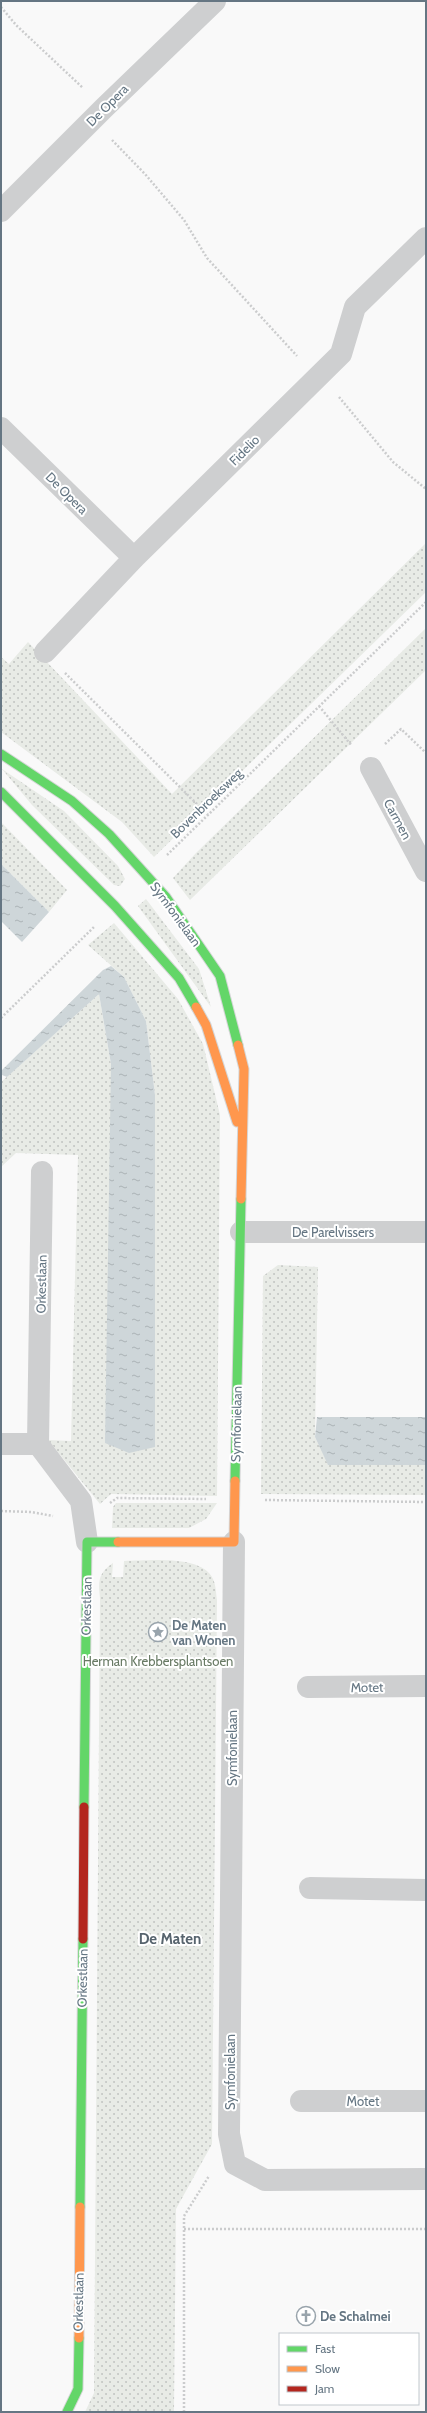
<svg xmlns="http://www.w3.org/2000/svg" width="427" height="2413" font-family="Cabin,sans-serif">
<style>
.green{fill:url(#green-dots)}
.water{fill:url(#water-ripples)}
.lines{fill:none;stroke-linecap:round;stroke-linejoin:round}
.fast-casing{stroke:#d5d6d7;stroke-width:11}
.slow-casing{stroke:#d5d6d7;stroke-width:11}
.jam-casing{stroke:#d5d6d7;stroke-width:11}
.path{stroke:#cbcccd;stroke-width:2.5;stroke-dasharray:2 2;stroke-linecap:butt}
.street{stroke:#cecfd0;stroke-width:22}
.fast{stroke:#63d668;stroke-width:9}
.slow{stroke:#ff974d;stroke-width:9}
.jam{stroke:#b3261e;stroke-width:9}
.labels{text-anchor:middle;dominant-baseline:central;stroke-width:4;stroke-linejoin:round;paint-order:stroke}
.street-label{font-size:13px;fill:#657683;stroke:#fff}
.poi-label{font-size:13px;font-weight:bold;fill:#657683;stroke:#fff;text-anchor:start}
.park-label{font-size:13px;fill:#687a64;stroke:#fff}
.quarter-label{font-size:15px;font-weight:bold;fill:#57646e;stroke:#fff}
</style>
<defs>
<pattern id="green-dots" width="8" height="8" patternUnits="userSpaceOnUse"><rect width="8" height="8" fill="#e8ebe6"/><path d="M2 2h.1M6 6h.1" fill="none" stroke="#c0c3c0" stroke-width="1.8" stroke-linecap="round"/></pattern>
<pattern id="water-ripples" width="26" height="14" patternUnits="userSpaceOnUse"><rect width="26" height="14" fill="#ced6d9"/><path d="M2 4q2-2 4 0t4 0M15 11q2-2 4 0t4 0" fill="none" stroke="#abb2b5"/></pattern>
</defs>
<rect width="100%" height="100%" fill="#f9f9f9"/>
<path class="green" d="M 426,543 L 426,592 L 154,857 L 122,822 L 1,732 L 1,657 L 9,664 L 28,642 L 172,794 Z
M 426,628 L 426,670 L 190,900 L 173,878 L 196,853 Z
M 2,769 L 64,811 L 118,866 L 125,879 L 120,886 L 114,885 L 32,805 Z
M 1,822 L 67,890 L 49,912 L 1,864 Z
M 146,899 L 199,969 L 211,1007 L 138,906 Z
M 114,923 L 178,999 L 203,1044 L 220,1115 L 217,1496 L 111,1494 L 100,1504 L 48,1440 L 71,1441 L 78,1155 L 16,1153 L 1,1167 L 1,1082 L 99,994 L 111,1064 L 155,1095 L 146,1021 L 124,977 L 88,945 Z
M 278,1265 L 318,1267 L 315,1437 L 328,1464 L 426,1465 L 426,1495 L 261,1494 L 263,1276 Z
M 116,1503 L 217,1503 L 206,1519 L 189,1528 L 112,1528 L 113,1507 Z
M 124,1561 C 147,1561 202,1554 213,1579 C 216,1585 216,1594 217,1600 L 212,2144 L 176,2209 L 174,2412 L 85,2412 L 94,2393 L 100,1598 C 98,1582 98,1573 113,1563 L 112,1577 L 123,1577 Z"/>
<path class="water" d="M 1,864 L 49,912 L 22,942 L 1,921 Z
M 111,966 L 124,977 L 146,1021 L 155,1095 L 155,1447 L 129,1453 L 105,1443 L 111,1064 L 99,994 L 7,1077 L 2,1075 L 1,1071 L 103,970 Z
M 317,1417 L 426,1417 L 426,1465 L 328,1465 L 315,1437 Z"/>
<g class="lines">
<g class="fast-casing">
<path id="fast" d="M 1,754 L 72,801 L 109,834 L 166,897 L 220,976 L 238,1045
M 1,792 L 115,906 L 179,978 L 196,1007
M 235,1481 L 241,1199
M 84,1807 L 87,1542 L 118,1542
M 80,2207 L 83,1939
M 67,2412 L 78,2389 L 79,2338"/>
</g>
<g class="slow-casing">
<path id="slow" d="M 196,1007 L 206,1025 L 237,1122
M 238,1045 L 244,1069 L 241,1199
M 118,1542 L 234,1542 L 235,1481
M 79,2338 L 80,2207"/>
</g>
<g class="jam-casing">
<path id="jam" d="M 83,1939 L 84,1807"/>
</g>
<path class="path" d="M 1,7 L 16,25 L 83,88
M 112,140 L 145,174 L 184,220 L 207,258 L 297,356
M 339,397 L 393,462 L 426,489
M 65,673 L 208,815
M 319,706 L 352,746
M 385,744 L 401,729 L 426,753
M 167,855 L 426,602
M 1,1018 L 94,927
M 265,1500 L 426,1502
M 110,1503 L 117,1498 L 206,1499
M 1,1511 L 31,1512 L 53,1516
M 184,2229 L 426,2229
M 184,2412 L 184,2216 L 209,2176"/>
<path class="street" d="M 1,211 L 104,108 L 215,1
M 1,428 L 134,558
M 45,652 L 134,558 L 341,354 L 355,307 L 426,238
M 371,768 L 426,871
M 42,1172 L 38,1444 L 81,1501 L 87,1542
M 241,1232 L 426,1232
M 1,1444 L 38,1444
M 234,1542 L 229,2134 L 235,2164 L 265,2180 L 426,2179
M 308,1687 L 426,1686
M 310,1888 L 426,1890
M 301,2101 L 426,2101"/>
<use href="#fast" class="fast"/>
<use href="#slow" class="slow"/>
<use href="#jam" class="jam"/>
</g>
<defs>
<g id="sight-ring" transform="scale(1)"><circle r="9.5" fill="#fff" stroke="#99a4ac" stroke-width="1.5"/><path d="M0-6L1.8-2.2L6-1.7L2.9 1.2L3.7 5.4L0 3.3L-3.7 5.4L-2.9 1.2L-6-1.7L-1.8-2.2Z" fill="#99a4ac"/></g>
<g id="church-ring" transform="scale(1)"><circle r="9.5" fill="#fff" stroke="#99a4ac" stroke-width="1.5"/><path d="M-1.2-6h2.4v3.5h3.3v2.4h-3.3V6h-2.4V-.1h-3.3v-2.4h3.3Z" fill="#99a4ac"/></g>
</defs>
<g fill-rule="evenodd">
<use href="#sight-ring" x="158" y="1632"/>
<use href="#church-ring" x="306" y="2316"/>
</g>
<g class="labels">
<g class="street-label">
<text transform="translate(107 105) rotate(-45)">De Opera</text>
<text transform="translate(244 450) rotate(-45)">Fidelio</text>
<text transform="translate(67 493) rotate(45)">De Opera</text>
<text transform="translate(206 803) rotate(-44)">Bovenbroeksweg</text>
<text transform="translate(398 819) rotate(62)">Carmen</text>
<text transform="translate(176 914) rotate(54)">Symfonielaan</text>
<text x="333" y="1232">De Parelvissers</text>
<text transform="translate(41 1284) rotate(-89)">Orkestlaan</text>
<text transform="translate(236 1424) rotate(-89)">Symfonielaan</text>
<text transform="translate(86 1606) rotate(-89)">Orkestlaan</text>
<text transform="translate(367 1687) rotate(-1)">Motet</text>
<text transform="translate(232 1748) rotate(-90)">Symfonielaan</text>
<text transform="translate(82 1978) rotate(-89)">Orkestlaan</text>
<text transform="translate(230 2072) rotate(-90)">Symfonielaan</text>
<text x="363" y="2101">Motet</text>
<text transform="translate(78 2302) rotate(-89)">Orkestlaan</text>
</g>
<g class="poi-label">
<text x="172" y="1625">De Maten<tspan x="172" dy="15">van Wonen</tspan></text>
<text x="320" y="2316">De Schalmei</text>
</g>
<g class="park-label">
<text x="158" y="1661">Herman Krebbersplantsoen</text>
</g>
<g class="quarter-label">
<text x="170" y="1939">De Maten</text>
</g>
</g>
<rect width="427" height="2413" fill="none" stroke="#657683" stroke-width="4"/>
<rect x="279" y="2333" width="140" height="72" fill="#ffffff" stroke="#c1c8cd"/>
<rect x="287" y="2346" width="20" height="6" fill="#63d668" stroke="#c1c8cd"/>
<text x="315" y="2353" font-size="12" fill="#657683">Fast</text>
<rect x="287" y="2366" width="20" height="6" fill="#ff974d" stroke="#c1c8cd"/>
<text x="315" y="2373" font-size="12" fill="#657683">Slow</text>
<rect x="287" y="2386" width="20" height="6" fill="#b3261e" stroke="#c1c8cd"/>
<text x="315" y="2393" font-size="12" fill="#657683">Jam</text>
</svg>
